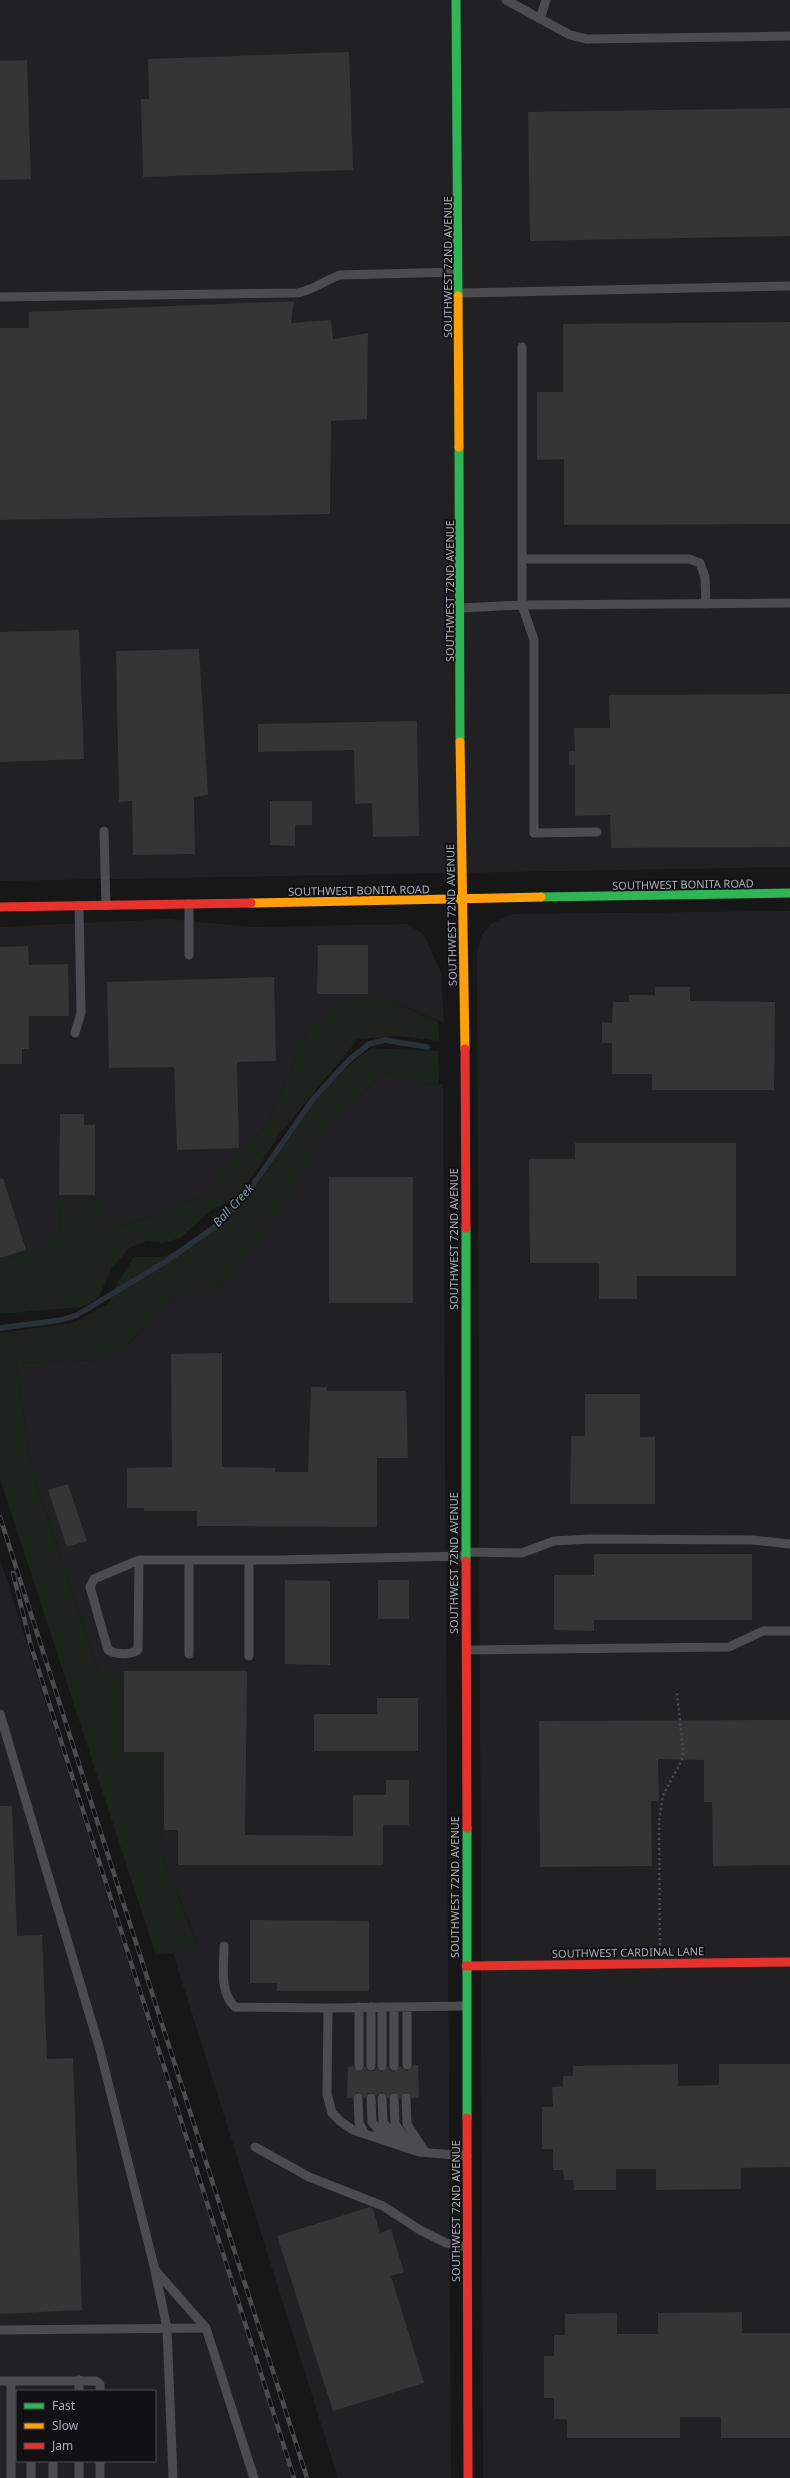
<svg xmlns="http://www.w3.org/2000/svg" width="790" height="2478" font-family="'Noto Sans',sans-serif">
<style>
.built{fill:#212123;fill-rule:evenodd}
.green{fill:#1d241e}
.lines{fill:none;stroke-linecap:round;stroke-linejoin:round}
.stream{stroke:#2a3239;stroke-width:5.5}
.building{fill:#353536}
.path{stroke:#4d4e52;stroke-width:2.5;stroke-dasharray:2 3;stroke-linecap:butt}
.lane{stroke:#4b4c50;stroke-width:9}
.fast{stroke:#30b455;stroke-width:9}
.slow{stroke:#ff9f0a;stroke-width:9}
.jam{stroke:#e5322d;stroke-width:9}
.rail-casing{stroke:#4b4c4f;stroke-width:4.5}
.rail{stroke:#111113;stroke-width:3;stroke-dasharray:9;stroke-linecap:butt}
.labels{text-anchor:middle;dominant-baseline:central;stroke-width:3.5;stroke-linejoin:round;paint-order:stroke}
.street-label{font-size:11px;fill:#a8adb8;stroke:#111113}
.water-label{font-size:12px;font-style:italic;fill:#7f9bb3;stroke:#111113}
</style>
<rect width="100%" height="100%" fill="#171717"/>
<path class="built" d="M 0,0 L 790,0 L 790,867 L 0,881 Z
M 790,911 L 790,2478 L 483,2478 L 477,953 L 481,936 L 492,923 L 513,914 Z
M 168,919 L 252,927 L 408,924 L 424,935 L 441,972 L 444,1023 L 384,998 L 309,1028 L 266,1126 L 203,1196 L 115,1229 L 60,1203 L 61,1236 L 0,1263 L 0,927 Z
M 387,1072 L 427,1085 L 443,1084 L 451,2478 L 338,2478 L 173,1953 L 197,1943 L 162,1855 L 160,1755 L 122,1753 L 123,1673 L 99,1673 L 31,1467 L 16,1363 L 97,1360 L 125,1346 L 155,1319 L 164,1304 L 179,1296 L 195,1296 L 234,1276 L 231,1267 L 259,1243 L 314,1150 L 340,1113 Z
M 0,1559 L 292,2478 L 0,2478 ZM 17,2391 L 155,2391 L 155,2461 L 17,2461 Z"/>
<path class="green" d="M 384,998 L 438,1021 L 439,1041 L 399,1036 L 358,1039 L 281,1132 L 245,1187 L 232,1201 L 213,1209 L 180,1238 L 163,1243 L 148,1241 L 130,1247 L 112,1268 L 98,1298 L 82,1307 L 0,1314 L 0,1263 L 61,1236 L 60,1202 L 96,1199 L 115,1229 L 203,1196 L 266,1126 L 309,1028 L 337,1001 Z
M 371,1048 L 438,1051 L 439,1084 L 427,1085 L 387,1072 L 340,1113 L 314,1150 L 259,1244 L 232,1267 L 234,1276 L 195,1296 L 179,1296 L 164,1304 L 155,1319 L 125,1346 L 97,1360 L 16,1363 L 31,1467 L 99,1673 L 123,1673 L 122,1753 L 160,1754 L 162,1855 L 197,1944 L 173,1953 L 156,1955 L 0,1479 L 0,1333 L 73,1323 L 108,1304 L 118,1282 L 134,1257 C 143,1256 158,1258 164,1256 C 171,1255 179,1249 186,1246 C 247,1216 272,1159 310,1108 C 327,1085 348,1065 371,1048 Z"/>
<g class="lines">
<path class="stream" d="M 0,1328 L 61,1320 L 77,1315 L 165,1262 L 216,1226 L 248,1192 L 314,1098 L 349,1060 L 369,1044 L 385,1040 L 427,1047"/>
</g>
<path class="building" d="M 349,52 L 353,170 L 143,177 L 141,99 L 149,99 L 148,59 Z
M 27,60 L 31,179 L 0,180 L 0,61 Z
M 790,108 L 790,236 L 530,241 L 528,112 Z
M 294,301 L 291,323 L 331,320 L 333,339 L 368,333 L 367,419 L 331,421 L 330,514 L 0,520 L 0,328 L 29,328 L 29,312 Z
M 790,322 L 790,524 L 564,525 L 564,459 L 537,460 L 537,392 L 563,392 L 563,324 Z
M 79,630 L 84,759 L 0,762 L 0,632 Z
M 199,649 L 208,795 L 194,797 L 195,854 L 133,855 L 132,801 L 119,802 L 116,651 Z
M 790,694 L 790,847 L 611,848 L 610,815 L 575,816 L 575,765 L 569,765 L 569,751 L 575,751 L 574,728 L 610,728 L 609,695 Z
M 417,721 L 419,836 L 373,837 L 372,803 L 355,804 L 354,750 L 258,752 L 258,724 Z
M 270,801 L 312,801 L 312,825 L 295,825 L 295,846 L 270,845 Z
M 318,945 L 368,945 L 368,994 L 317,994 Z
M 28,946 L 29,965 L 68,964 L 69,1016 L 29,1016 L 29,1049 L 22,1049 L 22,1064 L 0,1064 L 0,947 Z
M 274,977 L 276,1061 L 237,1062 L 239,1148 L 177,1150 L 174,1067 L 109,1068 L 107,982 Z
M 655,987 L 690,987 L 690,1001 L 775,1002 L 774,1090 L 652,1090 L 652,1074 L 612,1074 L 612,1043 L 602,1043 L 602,1022 L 612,1023 L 613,1002 L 629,1002 L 629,995 L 655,995 Z
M 60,1114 L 84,1114 L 84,1125 L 95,1125 L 95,1195 L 59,1195 Z
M 575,1143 L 736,1143 L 736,1276 L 637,1276 L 637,1299 L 599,1299 L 599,1263 L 530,1263 L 529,1159 L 575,1159 Z
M 329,1177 L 413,1177 L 413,1303 L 329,1303 Z
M 3,1178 L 26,1250 L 0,1258 L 0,1179 Z
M 222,1353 L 222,1467 L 275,1468 L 275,1472 L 308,1472 L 311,1387 L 327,1387 L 327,1391 L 406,1391 L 408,1458 L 377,1458 L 377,1527 L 197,1526 L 197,1511 L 144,1511 L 144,1508 L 127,1508 L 127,1468 L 172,1467 L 171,1354 Z
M 585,1394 L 640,1394 L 640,1437 L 655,1437 L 655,1504 L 570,1504 L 571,1436 L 585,1436 Z
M 68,1484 L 87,1541 L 67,1547 L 48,1490 Z
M 594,1554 L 752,1554 L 752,1620 L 594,1620 L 594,1631 L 554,1630 L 554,1575 L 594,1575 Z
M 285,1580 L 330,1581 L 330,1665 L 285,1664 Z
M 378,1580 L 409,1580 L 409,1619 L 378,1619 Z
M 124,1671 L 247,1671 L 245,1835 L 353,1836 L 353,1795 L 386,1795 L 386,1780 L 409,1780 L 409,1825 L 383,1825 L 383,1865 L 178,1865 L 178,1830 L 164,1830 L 164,1752 L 124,1752 Z
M 377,1698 L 418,1698 L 418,1751 L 314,1751 L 314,1714 L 377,1714 Z
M 790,1720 L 790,1865 L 713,1866 L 712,1802 L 704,1802 L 704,1760 L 658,1759 L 659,1801 L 651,1801 L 652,1866 L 540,1867 L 539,1721 Z
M 0,1806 L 12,1806 L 17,1936 L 42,1935 L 47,2059 L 73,2058 L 82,2310 L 0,2314 Z
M 250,1920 L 369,1921 L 369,1991 L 277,1991 L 277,1983 L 250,1983 Z
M 678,2064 L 678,2086 L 719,2085 L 719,2064 L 790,2064 L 790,2167 L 741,2168 L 741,2189 L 656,2190 L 656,2169 L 616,2169 L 616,2190 L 574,2190 L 573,2180 L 564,2180 L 563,2170 L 553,2170 L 553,2149 L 542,2149 L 542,2107 L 553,2107 L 552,2087 L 563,2086 L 563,2076 L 573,2076 L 573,2066 Z
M 413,2065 L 418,2065 L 419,2098 L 412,2098 L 406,2092 L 400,2098 L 394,2092 L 388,2098 L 382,2092 L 376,2096 L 373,2093 L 368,2093 L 365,2098 L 357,2092 L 352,2098 L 347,2098 L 348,2067 L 353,2066 L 359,2072 L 365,2066 L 368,2071 L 374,2071 L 376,2068 L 382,2072 L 388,2066 L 391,2071 L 394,2072 L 400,2066 L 407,2071 Z
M 370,2207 L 373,2209 L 380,2233 L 391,2229 L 404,2272 L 391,2276 L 424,2383 L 333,2411 L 277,2236 Z
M 742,2312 L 742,2333 L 790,2333 L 790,2438 L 721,2438 L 721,2417 L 680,2417 L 680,2438 L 567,2438 L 567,2419 L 554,2419 L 554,2398 L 544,2398 L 544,2356 L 554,2356 L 554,2335 L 565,2335 L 565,2314 L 617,2313 L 617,2334 L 658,2334 L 658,2313 Z"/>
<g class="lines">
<path class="path" d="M 660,1945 L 659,1821 L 663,1795 L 682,1760 L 683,1749 L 677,1693"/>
<path class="lane" d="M 506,0 L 570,35 L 587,39 L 790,36
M 540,19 L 546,0
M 459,293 L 790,286
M 0,297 L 297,293 C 314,290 325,280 340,275 L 457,272
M 522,347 L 522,605 L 534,640 L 534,833 L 597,832
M 522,559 L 689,559 L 700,563 L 705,577 L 706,604
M 461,608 L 522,605 L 790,603
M 104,831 L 106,906
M 189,904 L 189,955
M 75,1033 L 81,1013 L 79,906
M 466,1552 L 522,1553 L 554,1541 L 590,1539 L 752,1540 L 790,1544
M 139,1560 L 138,1650 C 130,1655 117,1655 108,1650 L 90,1587 L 94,1579 L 139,1560 L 276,1560 L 465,1556
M 249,1560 L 249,1656
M 467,1650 L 729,1647 L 763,1631 L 790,1631
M 189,1654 L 189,1560
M 0,1714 L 100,2050 L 155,2270 L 206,2328 L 254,2478
M 224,1946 C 224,1967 219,1992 235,2007 L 328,2008
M 466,2006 L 328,2008 L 327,2094 L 332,2113 L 340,2121 L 353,2130 L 419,2152 L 467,2156
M 359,2007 L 359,2066
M 371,2007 L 371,2066
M 382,2007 L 382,2066
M 394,2007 L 394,2066
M 407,2007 L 407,2065
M 358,2098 L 359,2123 L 365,2134
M 371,2098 L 372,2122 L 387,2141
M 382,2098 L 383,2122 L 403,2147
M 394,2098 L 395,2124 L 414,2150
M 406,2098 L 407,2124 L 425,2152
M 255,2147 L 309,2177 L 383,2206 L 420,2230 L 446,2243 L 467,2247
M 155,2271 L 167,2328 L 173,2478
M 0,2330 L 206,2328
M 0,2381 L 96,2381 L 100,2384 L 100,2391
M 79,2391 L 79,2380
M 100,2461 L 100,2478
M 11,2478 L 11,2381
M 31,2478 L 31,2461
M 53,2478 L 53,2461
M 79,2478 L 79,2461"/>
<path class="fast" d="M 456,0 L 458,296
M 459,447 L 460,742
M 541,897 L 790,893
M 466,1228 L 466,1561
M 467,1828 L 467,2118"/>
<path class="slow" d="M 458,296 L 459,447
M 460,742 L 465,1049
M 251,903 L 541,897"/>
<path class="jam" d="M 0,907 L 251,903
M 465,1049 L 466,1228
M 466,1561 L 467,1828
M 466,1966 L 790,1962
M 467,2118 L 468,2478"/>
<g class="rail-casing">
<path id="rail" d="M 0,1517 L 307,2478
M 13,1573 L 31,1646 L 294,2478"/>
</g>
<use href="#rail" class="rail"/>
</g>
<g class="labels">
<g class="street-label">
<text transform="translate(447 267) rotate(-90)">SOUTHWEST 72ND AVENUE</text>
<text transform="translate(449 591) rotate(-90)">SOUTHWEST 72ND AVENUE</text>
<text transform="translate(683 884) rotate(-1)">SOUTHWEST BONITA ROAD</text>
<text transform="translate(359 890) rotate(-1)">SOUTHWEST BONITA ROAD</text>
<text transform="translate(451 915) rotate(-91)">SOUTHWEST 72ND AVENUE</text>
<text transform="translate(453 1239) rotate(-90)">SOUTHWEST 72ND AVENUE</text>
<text transform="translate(453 1563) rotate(-90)">SOUTHWEST 72ND AVENUE</text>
<text transform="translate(454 1887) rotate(-90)">SOUTHWEST 72ND AVENUE</text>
<text transform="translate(628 1952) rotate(-1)">SOUTHWEST CARDINAL LANE</text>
<text transform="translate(455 2211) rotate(-90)">SOUTHWEST 72ND AVENUE</text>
</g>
<g class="water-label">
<text transform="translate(233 1205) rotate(-47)">Ball Creek</text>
</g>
</g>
<rect x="16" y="2390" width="140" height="72" fill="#111113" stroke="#4d4f55"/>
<rect x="24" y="2403" width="20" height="6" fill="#30b455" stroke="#4d4f55"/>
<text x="52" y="2410" font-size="12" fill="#a8adb8">Fast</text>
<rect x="24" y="2423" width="20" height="6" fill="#ff9f0a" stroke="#4d4f55"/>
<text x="52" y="2430" font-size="12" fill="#a8adb8">Slow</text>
<rect x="24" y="2443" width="20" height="6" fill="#e5322d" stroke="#4d4f55"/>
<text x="52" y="2450" font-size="12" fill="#a8adb8">Jam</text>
</svg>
